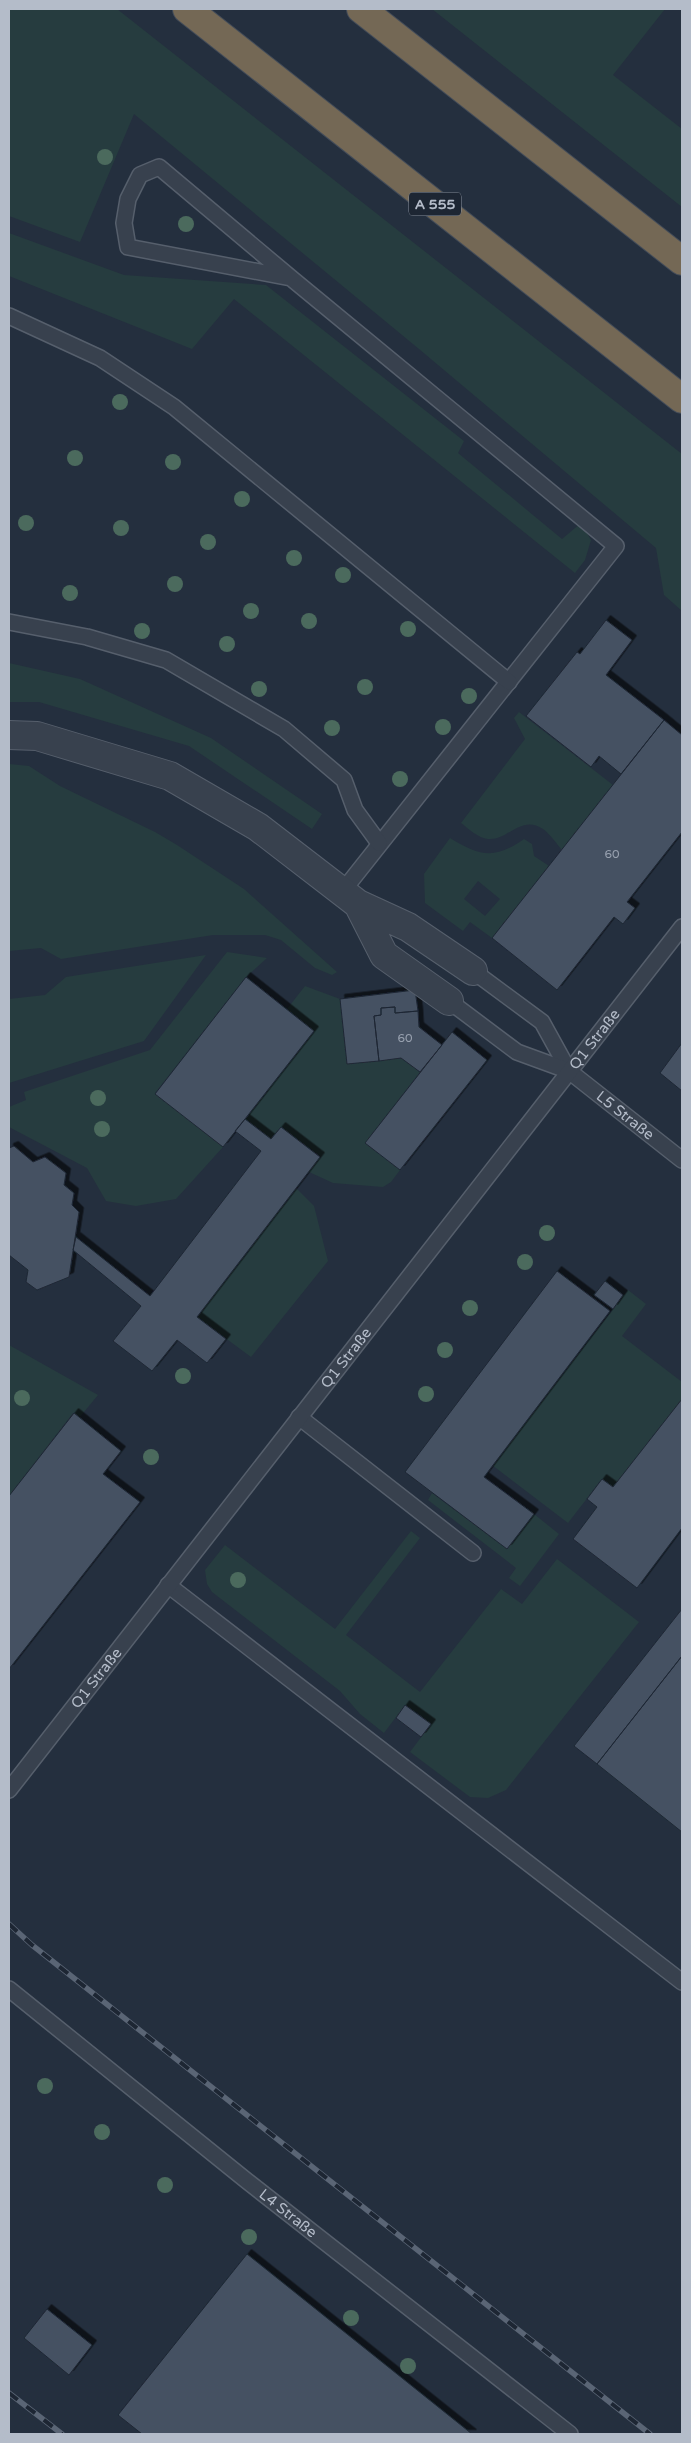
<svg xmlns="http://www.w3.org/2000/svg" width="691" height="2443" font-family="'Varela Round',sans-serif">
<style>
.green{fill:#263c3f;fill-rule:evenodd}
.building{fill:#455162;stroke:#1f2835;filter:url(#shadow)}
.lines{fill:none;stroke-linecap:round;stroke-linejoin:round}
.lane-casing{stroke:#565f6c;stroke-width:18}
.street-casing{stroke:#565f6c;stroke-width:30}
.highway-casing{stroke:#434c59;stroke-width:30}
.lane{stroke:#38414e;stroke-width:15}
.street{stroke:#38414e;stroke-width:28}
.highway{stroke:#746855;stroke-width:28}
.rail-casing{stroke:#5a6575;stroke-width:5.5}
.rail{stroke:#1d2633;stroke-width:4;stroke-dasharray:11;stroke-linecap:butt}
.tree{fill:#4b6a5d}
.labels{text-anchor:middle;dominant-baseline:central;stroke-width:4.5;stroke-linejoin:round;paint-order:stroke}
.number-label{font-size:12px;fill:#98a1af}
.shield{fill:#1d2633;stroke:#878f9c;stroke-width:1}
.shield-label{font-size:14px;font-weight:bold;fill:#b4bcc9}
.street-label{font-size:15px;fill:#b4bcc9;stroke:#1d2633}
</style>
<defs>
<filter id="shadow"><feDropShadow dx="4.5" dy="-4.5" stdDeviation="0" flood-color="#0009"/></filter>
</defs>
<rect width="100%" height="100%" fill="#242f3e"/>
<path class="green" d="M 9,9 L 117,9 L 682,454 L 682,611 L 664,595 L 656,548 L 419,349 L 134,114 L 80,242 L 9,216 Z
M 432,9 L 665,9 L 613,75 L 682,129 L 682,207 Z
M 9,233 L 124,275 L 266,285 L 464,441 L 458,453 L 562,539 L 581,523 L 591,540 L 585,560 L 575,573 L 234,299 L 192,349 L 9,276 Z
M 9,663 L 80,679 L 211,738 L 322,814 L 312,829 L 189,746 L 39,702 L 9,702 Z
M 519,712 L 613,785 L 562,850 C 556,843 550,834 543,829 C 521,814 508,841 488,839 C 478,838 469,829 461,823 L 525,739 L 514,718 Z
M 9,764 L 29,766 L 60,786 L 155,832 L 177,845 L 244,889 L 337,972 L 332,975 L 315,968 L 281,940 L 265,935 L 213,935 L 61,959 L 41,948 L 9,951 Z
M 450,838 C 480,856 494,860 524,839 L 532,844 L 534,856 L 549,866 L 492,938 L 470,922 L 463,931 L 425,903 L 424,874 ZM 478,881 L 500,899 L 485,916 L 464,899 Z
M 227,952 L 267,958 L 246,977 L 155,1093 L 223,1147 L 176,1199 L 136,1206 L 106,1201 L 87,1168 L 9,1127 L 9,1107 L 26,1100 L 24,1092 L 150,1050 Z
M 206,955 L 144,1041 L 9,1083 L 9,999 L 45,995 L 66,977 Z
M 305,986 L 340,999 L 347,1064 L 401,1058 L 420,1072 L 365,1143 L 400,1170 L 391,1182 L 383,1187 L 333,1183 L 309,1172 L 320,1156 L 281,1127 L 271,1139 L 245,1119 L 313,1031 L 287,1009 Z
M 296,1188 L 314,1206 L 328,1261 L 251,1357 L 197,1317 Z
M 628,1290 L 646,1304 L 622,1336 L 682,1382 L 682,1399 L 613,1487 L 602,1479 L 568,1523 L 492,1465 Z
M 9,1345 L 98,1395 L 79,1418 L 73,1413 L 9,1496 Z
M 432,1493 L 507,1549 L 534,1514 L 559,1534 L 520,1586 L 509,1578 L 516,1568 L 428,1500 Z
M 411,1531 L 420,1538 L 346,1635 L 420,1692 L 501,1589 L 522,1604 L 557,1559 L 639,1622 L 506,1790 L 488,1798 L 470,1797 L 410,1752 L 431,1724 L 405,1705 L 384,1733 L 360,1714 L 340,1691 L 212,1592 L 207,1584 L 205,1570 L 225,1545 L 335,1629 Z"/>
<path class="building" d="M 606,620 L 632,640 L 606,675 L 664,720 L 621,774 L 599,756 L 591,767 L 526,716 L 577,652 L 580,654 Z
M 664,720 L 682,735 L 682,832 L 627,902 L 635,908 L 623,924 L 614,917 L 557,990 L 492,938 Z
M 246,977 L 314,1031 L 223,1147 L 155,1094 Z
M 415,990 L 418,1011 L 395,1013 L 395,1007 L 381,1008 L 381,1015 L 374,1016 L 379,1061 L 347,1064 L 340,999 Z
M 395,1007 L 395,1013 L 418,1011 L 419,1027 L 442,1045 L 420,1072 L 401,1058 L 379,1061 L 374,1016 L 381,1015 L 381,1008 Z
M 452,1032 L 487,1060 L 400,1170 L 365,1143 Z
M 682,1043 L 682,1091 L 660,1073 Z
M 245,1119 L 271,1139 L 281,1127 L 320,1157 L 197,1317 L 226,1339 L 207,1363 L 177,1340 L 152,1371 L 113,1341 L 141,1306 L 73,1250 L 76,1237 L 150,1296 L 261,1151 L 235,1131 Z
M 14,1146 L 33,1162 L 45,1157 L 66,1173 L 64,1185 L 74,1193 L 72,1205 L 79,1212 L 69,1277 L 37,1290 L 26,1282 L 28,1270 L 9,1255 L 9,1148 Z
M 557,1271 L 610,1311 L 484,1477 L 534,1514 L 507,1549 L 405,1472 Z
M 605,1281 L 623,1295 L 613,1309 L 594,1295 Z
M 682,1399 L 682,1528 L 637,1588 L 573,1539 L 597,1507 L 587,1499 L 602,1479 L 613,1487 Z
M 74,1413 L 121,1451 L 103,1474 L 140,1502 L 9,1669 L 9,1496 Z
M 682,1609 L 682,1656 L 597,1764 L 574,1746 Z
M 682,1656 L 682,1832 L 597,1764 Z
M 405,1705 L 431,1724 L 421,1737 L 396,1718 Z
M 247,2254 L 472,2434 L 142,2434 L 118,2415 Z
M 47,2309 L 92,2345 L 69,2375 L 24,2338 Z"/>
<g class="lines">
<g class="lane-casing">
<g id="lane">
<path d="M 291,278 L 159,167 L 140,175 L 128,199 L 124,223 L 128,247 L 291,278 L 616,546 L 342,892"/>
<path d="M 9,316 L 100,358 L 174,407 L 509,682"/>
<path d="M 9,622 L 87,637 L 166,660 L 284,729 L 344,780 L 355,810 L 379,843"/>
<path d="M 473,971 L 542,1022 L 569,1071"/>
<path id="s1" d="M 449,1001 L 517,1052 L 569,1071 L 682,1160"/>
<path d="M 299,1417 L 473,1553"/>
<path d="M 168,1585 L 682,1982"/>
<path id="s2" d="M 9,1790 L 682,927"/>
<path id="s3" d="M 9,1989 L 247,2181 L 570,2434"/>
</g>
</g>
<g class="street-casing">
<path id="street" d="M 9,735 L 37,736 L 170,776 L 258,827 L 358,904 L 408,927 L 473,971
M 358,904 L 384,955 L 449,1001"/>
</g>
<g class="highway-casing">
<path id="highway" d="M 187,9 L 682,399
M 361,9 L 682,261"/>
</g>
<use href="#lane" class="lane"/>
<use href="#street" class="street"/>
<use href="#highway" class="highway"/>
<g class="rail-casing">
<path id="rail" d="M 9,1924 L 32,1945 L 650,2434
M 9,2393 L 62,2434"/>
</g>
<use href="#rail" class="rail"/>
</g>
<g class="tree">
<circle cx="105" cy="157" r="8"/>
<circle cx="186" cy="224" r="8"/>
<circle cx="120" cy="402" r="8"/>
<circle cx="75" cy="458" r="8"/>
<circle cx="173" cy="462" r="8"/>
<circle cx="242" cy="499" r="8"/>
<circle cx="26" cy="523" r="8"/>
<circle cx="121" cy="528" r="8"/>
<circle cx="208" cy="542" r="8"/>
<circle cx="294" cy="558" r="8"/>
<circle cx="343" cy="575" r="8"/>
<circle cx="175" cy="584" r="8"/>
<circle cx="70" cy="593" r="8"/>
<circle cx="251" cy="611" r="8"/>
<circle cx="309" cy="621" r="8"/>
<circle cx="408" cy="629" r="8"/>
<circle cx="142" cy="631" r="8"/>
<circle cx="227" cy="644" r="8"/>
<circle cx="365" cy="687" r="8"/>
<circle cx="259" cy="689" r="8"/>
<circle cx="469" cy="696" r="8"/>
<circle cx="443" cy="727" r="8"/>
<circle cx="332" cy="728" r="8"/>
<circle cx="400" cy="779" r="8"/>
<circle cx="98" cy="1098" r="8"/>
<circle cx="102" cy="1129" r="8"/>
<circle cx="547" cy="1233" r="8"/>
<circle cx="525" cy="1262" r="8"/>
<circle cx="470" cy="1308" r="8"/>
<circle cx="445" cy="1350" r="8"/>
<circle cx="183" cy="1376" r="8"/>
<circle cx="426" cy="1394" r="8"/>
<circle cx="22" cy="1398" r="8"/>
<circle cx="151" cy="1457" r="8"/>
<circle cx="238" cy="1580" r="8"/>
<circle cx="45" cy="2086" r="8"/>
<circle cx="102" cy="2132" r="8"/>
<circle cx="165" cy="2185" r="8"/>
<circle cx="249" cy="2237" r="8"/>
<circle cx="351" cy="2318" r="8"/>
<circle cx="408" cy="2366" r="8"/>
</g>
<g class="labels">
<g class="number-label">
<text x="612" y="854">60</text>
<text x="405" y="1038">60</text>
</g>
<rect class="shield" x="409" y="192.5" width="52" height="23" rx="4"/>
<g class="shield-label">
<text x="435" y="204">A 555</text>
</g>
<g class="street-label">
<text stroke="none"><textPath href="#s2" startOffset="952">Q1 Straße</textPath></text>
<text stroke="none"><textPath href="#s1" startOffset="212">L5 Straße</textPath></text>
<text stroke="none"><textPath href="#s2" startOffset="548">Q1 Straße</textPath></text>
<text stroke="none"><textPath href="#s2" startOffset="142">Q1 Straße</textPath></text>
<text stroke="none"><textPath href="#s3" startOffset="358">L4 Straße</textPath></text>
</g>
</g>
<rect width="691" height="2443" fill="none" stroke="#b4bcc9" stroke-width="20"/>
</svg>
